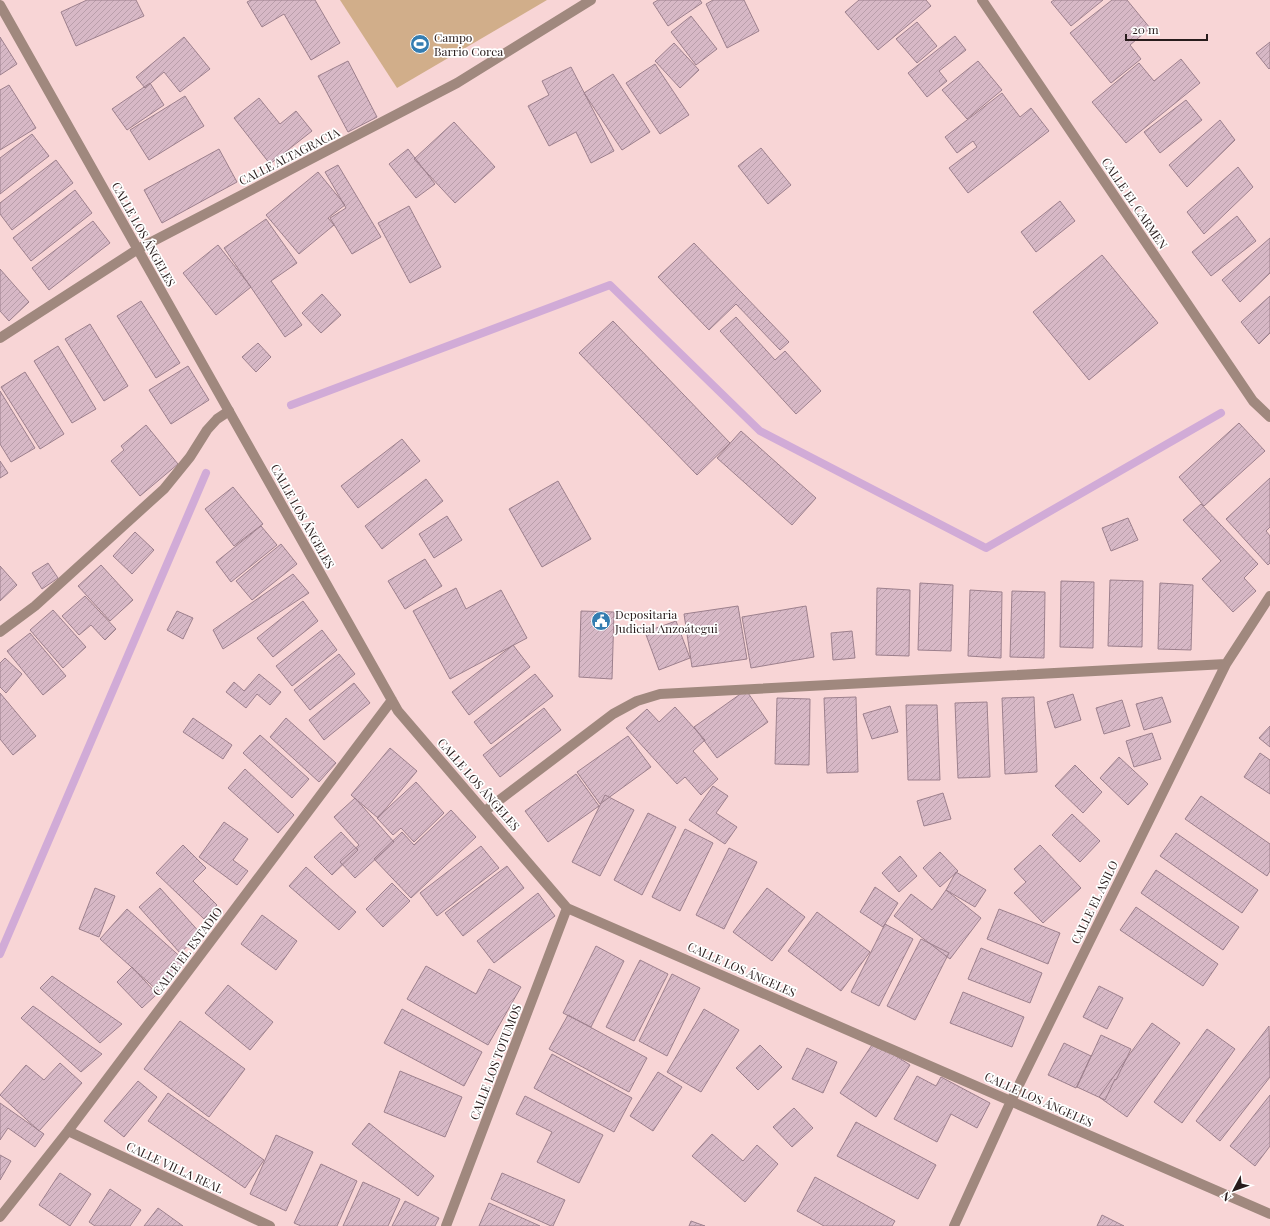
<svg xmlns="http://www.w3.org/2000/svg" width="1270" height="1226" font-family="'Playfair Display',serif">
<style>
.garden{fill:#d1ae8a}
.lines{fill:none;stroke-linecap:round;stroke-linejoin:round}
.stream{stroke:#d1abd7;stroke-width:8}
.building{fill:url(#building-hatch);stroke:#9d808d}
.lane{stroke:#a0887e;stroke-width:10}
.street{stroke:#a0887e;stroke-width:10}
.labels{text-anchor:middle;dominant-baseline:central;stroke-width:3.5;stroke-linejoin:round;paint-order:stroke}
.poi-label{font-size:12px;fill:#281c1c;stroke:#fff;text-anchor:start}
.street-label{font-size:12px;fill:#281c1c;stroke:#fff}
</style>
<defs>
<pattern id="building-hatch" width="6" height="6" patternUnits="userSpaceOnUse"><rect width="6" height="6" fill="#d7b8c6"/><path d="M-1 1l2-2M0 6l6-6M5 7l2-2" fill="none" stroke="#b99eaa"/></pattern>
</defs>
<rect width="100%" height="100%" fill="#f8d5d6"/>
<path class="garden" d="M 340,0 L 547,0 L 397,88 Z"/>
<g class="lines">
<path class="stream" d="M 291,405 L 610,285 L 760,431 L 986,548 L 1221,413
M 0,954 L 206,473"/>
</g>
<path class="building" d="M 87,0 L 136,0 L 144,16 L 76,46 L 61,12 Z
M 251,0 L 315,0 L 340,43 L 311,60 L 284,14 L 262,27 L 247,2 Z
M 658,0 L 700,0 L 702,3 L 668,26 L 653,3 Z
M 713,0 L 744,0 L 759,31 L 727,48 L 706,4 Z
M 859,0 L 926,0 L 931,6 L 878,50 L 845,12 Z
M 1054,0 L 1103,0 L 1071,26 L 1051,2 Z
M 1112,0 L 1127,0 L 1150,28 L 1130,45 L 1141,59 L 1111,83 L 1070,33 Z
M 691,16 L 717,49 L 696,65 L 671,32 Z
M 917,22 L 937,46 L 917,63 L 896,39 Z
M 955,36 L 966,50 L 939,71 L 947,81 L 927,97 L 908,73 Z
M 0,37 L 17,64 L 0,75 Z
M 184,37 L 210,69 L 180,92 L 164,72 L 145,88 L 136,77 Z
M 1270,42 L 1270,68 L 1269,69 L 1256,53 Z
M 674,43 L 699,70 L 680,88 L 655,61 Z
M 1181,59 L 1200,83 L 1126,143 L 1092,102 L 1139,63 L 1154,81 Z
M 348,61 L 377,117 L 348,132 L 318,76 Z
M 978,61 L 1002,90 L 967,119 L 942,90 Z
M 655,64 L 689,115 L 660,134 L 626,83 Z
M 571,67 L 614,151 L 591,163 L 576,132 L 549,146 L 528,106 L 549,95 L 542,81 Z
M 613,74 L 650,132 L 622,150 L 584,93 Z
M 150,83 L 164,105 L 127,130 L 112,109 Z
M 9,85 L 36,128 L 0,150 L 0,90 Z
M 1002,93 L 1020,117 L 1031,108 L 1049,131 L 968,193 L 949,168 L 977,147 L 973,141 L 957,153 L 945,137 Z
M 185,96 L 204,126 L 149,160 L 130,130 Z
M 259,98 L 280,124 L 296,111 L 312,131 L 270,164 L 234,118 Z
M 1186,100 L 1202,120 L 1160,153 L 1144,132 Z
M 1220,120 L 1235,140 L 1187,187 L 1169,165 Z
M 454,122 L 495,167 L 455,203 L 414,159 Z
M 32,134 L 49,156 L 0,194 L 0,158 Z
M 761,148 L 791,185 L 768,204 L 738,166 Z
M 219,149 L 237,182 L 162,223 L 144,190 Z
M 408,149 L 435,184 L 416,198 L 389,164 Z
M 56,160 L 73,183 L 12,230 L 0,214 L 0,203 Z
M 338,165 L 381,237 L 352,254 L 330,218 L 346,208 L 325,172 Z
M 1238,167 L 1253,187 L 1204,234 L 1187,212 Z
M 318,172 L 345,205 L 328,218 L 334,225 L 299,254 L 266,215 Z
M 75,190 L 92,213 L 31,261 L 13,238 Z
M 1060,201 L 1075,221 L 1036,252 L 1021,232 Z
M 409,206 L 441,267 L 410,283 L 378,223 Z
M 1237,216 L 1256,241 L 1211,276 L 1192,252 Z
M 266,219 L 297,263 L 271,281 L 302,325 L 285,337 L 224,248 Z
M 93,221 L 110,243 L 49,290 L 32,268 Z
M 1270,238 L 1270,273 L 1240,302 L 1222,280 Z
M 694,243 L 789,342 L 780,350 L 736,304 L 709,330 L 658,277 Z
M 218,245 L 251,287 L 216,315 L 183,273 Z
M 1102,255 L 1158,323 L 1089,380 L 1033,312 Z
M 0,269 L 29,302 L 9,321 L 0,311 Z
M 322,294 L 341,315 L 321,333 L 302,313 Z
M 1270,296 L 1270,333 L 1259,344 L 1241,322 Z
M 141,301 L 180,363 L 156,378 L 117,316 Z
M 736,317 L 775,360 L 785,351 L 821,391 L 796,414 L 720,331 Z
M 613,321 L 730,443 L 697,475 L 579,353 Z
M 90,324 L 128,386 L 104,401 L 65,339 Z
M 258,343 L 271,357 L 256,372 L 242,357 Z
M 58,346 L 96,409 L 72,423 L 34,361 Z
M 188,366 L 209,400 L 171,424 L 149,390 Z
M 25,372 L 64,434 L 40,449 L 1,387 Z
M 0,391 L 35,448 L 11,462 L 0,444 Z
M 1239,423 L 1265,451 L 1204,506 L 1179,477 Z
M 146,425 L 178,464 L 140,496 L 111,461 L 124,450 L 121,446 Z
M 741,431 L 816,498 L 792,525 L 717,458 Z
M 402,439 L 420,461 L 358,508 L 341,486 Z
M 0,461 L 8,473 L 0,478 Z
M 1270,478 L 1270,527 L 1266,531 L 1270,536 L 1270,563 L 1268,565 L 1226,519 Z
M 426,479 L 443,501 L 382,549 L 365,526 Z
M 558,481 L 591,539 L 542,567 L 509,509 Z
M 233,487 L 263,524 L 234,546 L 205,509 Z
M 1201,504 L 1258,564 L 1244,578 L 1256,591 L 1233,612 L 1202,579 L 1221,561 L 1183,520 Z
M 447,516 L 462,540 L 434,558 L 419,534 Z
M 1128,518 L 1138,540 L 1111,551 L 1102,528 Z
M 261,526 L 277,545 L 231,582 L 216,562 Z
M 135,532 L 154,550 L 132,574 L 113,556 Z
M 281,544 L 297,564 L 252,600 L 236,581 Z
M 425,559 L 442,586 L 405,609 L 388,581 Z
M 48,563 L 58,578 L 42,589 L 32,573 Z
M 101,565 L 133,600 L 110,621 L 78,586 Z
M 0,566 L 17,585 L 0,601 Z
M 293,574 L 309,593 L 223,649 L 213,630 Z
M 1110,580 L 1143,581 L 1142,647 L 1108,646 Z
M 1061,581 L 1094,582 L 1093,648 L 1060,647 Z
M 920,583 L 953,585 L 951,651 L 918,650 Z
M 1160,583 L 1193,585 L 1191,650 L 1158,649 Z
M 456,588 L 466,609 L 501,590 L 527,638 L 450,679 L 413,611 Z
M 877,588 L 910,590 L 909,656 L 876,655 Z
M 970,590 L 1002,592 L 1001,658 L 968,656 Z
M 1012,591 L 1045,592 L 1044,658 L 1010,657 Z
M 85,596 L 116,629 L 105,640 L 91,625 L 79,635 L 62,616 Z
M 303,601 L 318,621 L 273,657 L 257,638 Z
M 738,606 L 747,659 L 692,667 L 684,614 Z
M 806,606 L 814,657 L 751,668 L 742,617 Z
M 53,610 L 86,647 L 63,668 L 30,630 Z
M 177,611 L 193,618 L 183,639 L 167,630 Z
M 581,611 L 614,612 L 612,679 L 579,677 Z
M 676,621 L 690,658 L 659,670 L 645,632 Z
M 322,630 L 337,650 L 292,686 L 276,666 Z
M 852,631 L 855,658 L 833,660 L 831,633 Z
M 30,633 L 66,676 L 43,695 L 7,651 Z
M 513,645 L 530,667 L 469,715 L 452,692 Z
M 339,654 L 355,674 L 310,710 L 294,690 Z
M 5,658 L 22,674 L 6,693 L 0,687 L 0,663 Z
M 259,674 L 281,692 L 270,705 L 257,694 L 246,708 L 226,692 L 234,682 L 244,691 Z
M 535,674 L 553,696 L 491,744 L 474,722 Z
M 354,683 L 370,703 L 324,740 L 309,720 Z
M 746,690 L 768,722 L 717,758 L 694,727 Z
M 0,693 L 36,736 L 13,755 L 0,739 Z
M 1073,694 L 1081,720 L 1055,728 L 1047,702 Z
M 856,697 L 858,772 L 827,773 L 824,698 Z
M 1034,697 L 1037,772 L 1005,774 L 1002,698 Z
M 1162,697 L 1171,722 L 1144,730 L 1136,704 Z
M 777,698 L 810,699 L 809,765 L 775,764 Z
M 1122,700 L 1130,726 L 1104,734 L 1096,708 Z
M 987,702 L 990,777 L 958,778 L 955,703 Z
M 906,705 L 937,705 L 940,780 L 908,780 Z
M 890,706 L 898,732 L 872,739 L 863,714 Z
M 675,707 L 705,740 L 693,751 L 718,779 L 701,795 L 685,777 L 677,784 L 626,728 L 647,709 L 659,722 Z
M 544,708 L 561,730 L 500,777 L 483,755 Z
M 193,718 L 232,745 L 223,759 L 183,732 Z
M 286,718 L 336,763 L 319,782 L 270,737 Z
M 1270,726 L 1270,747 L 1259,738 Z
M 1152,733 L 1161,759 L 1134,767 L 1126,741 Z
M 260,735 L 309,779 L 292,798 L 243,753 Z
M 628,736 L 651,767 L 600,804 L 577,772 Z
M 390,748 L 417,771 L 378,818 L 351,795 Z
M 1260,753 L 1270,760 L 1270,794 L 1244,777 Z
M 1119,757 L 1148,784 L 1128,805 L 1100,778 Z
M 1075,765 L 1102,792 L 1083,813 L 1055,786 Z
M 245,769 L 294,815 L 278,833 L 228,788 Z
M 576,774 L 599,806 L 548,842 L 525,811 Z
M 416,782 L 444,813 L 414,842 L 401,828 L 393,835 L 377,818 Z
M 713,786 L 728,796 L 716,813 L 737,827 L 725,844 L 689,820 Z
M 943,793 L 951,819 L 924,826 L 917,801 Z
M 605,795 L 634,810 L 600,876 L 572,862 Z
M 1201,796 L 1270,844 L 1270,871 L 1267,876 L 1185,819 Z
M 355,798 L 394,842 L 355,878 L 340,862 L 359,845 L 334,817 Z
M 451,810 L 476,837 L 411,898 L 374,859 L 402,832 L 414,845 Z
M 648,813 L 676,827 L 642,895 L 614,880 Z
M 1072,814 L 1100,841 L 1080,862 L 1052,835 Z
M 224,822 L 248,839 L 233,860 L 248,871 L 237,885 L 199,857 Z
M 685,829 L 713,843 L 680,911 L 652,897 Z
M 341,832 L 358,850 L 332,875 L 314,857 Z
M 1176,833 L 1258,890 L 1242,913 L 1160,856 Z
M 183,845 L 206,868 L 193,881 L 217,905 L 204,919 L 156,873 Z
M 1040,845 L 1081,888 L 1043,923 L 1014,893 L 1026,882 L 1014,869 Z
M 481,846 L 499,868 L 437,916 L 420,893 Z
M 729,848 L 757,862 L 724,929 L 696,915 Z
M 940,852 L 958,871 L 940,887 L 923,868 Z
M 900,856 L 917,876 L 899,892 L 882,873 Z
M 507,866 L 524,888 L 463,936 L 445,913 Z
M 306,867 L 356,912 L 339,930 L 289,886 Z
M 1156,870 L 1239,927 L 1223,950 L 1141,893 Z
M 956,872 L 986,890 L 975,907 L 946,890 Z
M 392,883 L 410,901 L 383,927 L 366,909 Z
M 875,887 L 898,903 L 883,927 L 860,912 Z
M 95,888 L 115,896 L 99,937 L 79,929 Z
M 160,888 L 201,934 L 180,953 L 139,907 Z
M 767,888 L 805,917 L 772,961 L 733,932 Z
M 946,890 L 981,918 L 950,959 L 894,916 L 911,894 L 932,910 Z
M 538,893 L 555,916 L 494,963 L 477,941 Z
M 1136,907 L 1218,964 L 1203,986 L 1120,930 Z
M 127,909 L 185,961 L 158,991 L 100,939 Z
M 999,909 L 1060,933 L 1048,964 L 987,939 Z
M 817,912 L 870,952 L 841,991 L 788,951 Z
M 262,915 L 297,941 L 276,970 L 241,944 Z
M 885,924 L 913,939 L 879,1006 L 851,992 Z
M 921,939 L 949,953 L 915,1020 L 887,1006 Z
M 596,946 L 624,961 L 591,1027 L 563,1013 Z
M 981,948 L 1042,973 L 1030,1003 L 968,979 Z
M 640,960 L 668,974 L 634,1041 L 606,1027 Z
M 426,966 L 476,994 L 489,969 L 521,987 L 488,1045 L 407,999 Z
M 132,967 L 157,994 L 142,1008 L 117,982 Z
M 672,974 L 700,988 L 667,1056 L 639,1041 Z
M 52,976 L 122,1024 L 100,1043 L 40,988 Z
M 228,985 L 273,1022 L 250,1050 L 205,1013 Z
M 1099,986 L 1123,998 L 1107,1029 L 1083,1017 Z
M 963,992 L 1024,1017 L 1012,1047 L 950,1023 Z
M 33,1006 L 102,1054 L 81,1072 L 21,1018 Z
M 402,1009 L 482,1052 L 464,1086 L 384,1043 Z
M 704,1009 L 739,1030 L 701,1092 L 667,1072 Z
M 568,1015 L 647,1058 L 629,1092 L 549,1049 Z
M 180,1021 L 245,1069 L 209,1117 L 144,1069 Z
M 1152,1023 L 1180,1043 L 1127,1117 L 1099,1097 Z
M 1269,1026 L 1270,1077 L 1220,1141 L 1196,1121 Z
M 1207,1029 L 1235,1049 L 1182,1123 L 1154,1102 Z
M 1101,1035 L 1131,1049 L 1116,1080 L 1115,1079 L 1105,1100 L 1077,1087 Z
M 874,1042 L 910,1065 L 876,1117 L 840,1093 Z
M 1064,1043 L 1091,1056 L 1076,1088 L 1048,1075 Z
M 760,1045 L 782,1067 L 758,1090 L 736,1068 Z
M 807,1048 L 837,1062 L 823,1093 L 792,1079 Z
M 552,1054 L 632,1098 L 614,1132 L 534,1088 Z
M 60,1063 L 82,1083 L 39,1131 L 0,1095 L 26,1065 L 44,1080 Z
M 400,1071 L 462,1097 L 445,1137 L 384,1112 Z
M 658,1072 L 682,1087 L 653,1131 L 630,1116 Z
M 917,1076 L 936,1086 L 941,1077 L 990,1103 L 977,1128 L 951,1114 L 937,1142 L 894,1119 Z
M 138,1081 L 157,1097 L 124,1137 L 104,1121 Z
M 168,1093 L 264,1160 L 245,1188 L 148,1121 Z
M 1270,1095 L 1270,1146 L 1255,1166 L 1230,1146 Z
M 525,1096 L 603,1135 L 579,1183 L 537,1162 L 552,1132 L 516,1114 Z
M 0,1103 L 44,1134 L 35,1147 L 8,1128 L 0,1140 Z
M 794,1108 L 813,1128 L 792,1147 L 773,1127 Z
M 856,1122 L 936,1165 L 918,1199 L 837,1156 Z
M 369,1123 L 434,1176 L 418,1196 L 352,1144 Z
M 712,1134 L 743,1161 L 757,1145 L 778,1164 L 745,1202 L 692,1156 Z
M 276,1135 L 313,1152 L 286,1211 L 250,1194 Z
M 0,1155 L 11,1161 L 0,1180 Z
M 321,1164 L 357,1181 L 337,1226 L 301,1226 L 294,1223 Z
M 60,1173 L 91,1194 L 70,1226 L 39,1205 Z
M 502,1173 L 565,1200 L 553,1226 L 551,1226 L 491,1199 Z
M 815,1177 L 895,1221 L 892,1226 L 824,1226 L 797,1211 Z
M 363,1182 L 400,1199 L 388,1226 L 343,1226 Z
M 110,1189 L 141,1210 L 130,1226 L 95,1226 L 89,1222 Z
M 405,1201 L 439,1218 L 435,1226 L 392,1226 Z
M 489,1203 L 540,1226 L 479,1226 Z
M 158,1208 L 183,1226 L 144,1226 Z
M 1102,1215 L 1124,1226 L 1097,1226 Z
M 691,1221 L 705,1226 L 689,1226 Z"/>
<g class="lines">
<path class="lane" d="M 0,632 L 35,606 L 164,489 L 190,457 L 207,430 L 217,419 L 229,411"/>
<path class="street" d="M 982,0 L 1253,401 L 1270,417
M 0,5 L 398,711 L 567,908 L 1270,1214
M 0,338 L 138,249 L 457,83 L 591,0
M 485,811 L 613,714 L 637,701 L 660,694 L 1226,664
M 68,1131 L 270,1226
M 0,1217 L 68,1131 L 392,700
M 446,1226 L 567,908
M 954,1226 L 1011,1101 L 1226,664 L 1270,596"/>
</g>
<defs>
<g id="stadium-disc" transform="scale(1)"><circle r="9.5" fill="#347db1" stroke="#fff"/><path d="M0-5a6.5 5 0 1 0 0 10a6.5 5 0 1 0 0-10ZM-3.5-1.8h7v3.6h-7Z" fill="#fff"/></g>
<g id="civic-disc" transform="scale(1)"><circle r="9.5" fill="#347db1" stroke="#fff"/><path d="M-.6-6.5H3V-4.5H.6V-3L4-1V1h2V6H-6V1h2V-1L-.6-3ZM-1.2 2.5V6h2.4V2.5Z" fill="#fff"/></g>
</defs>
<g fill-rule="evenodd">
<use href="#stadium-disc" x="420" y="44"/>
<use href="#civic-disc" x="601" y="621"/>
</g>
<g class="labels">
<g class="poi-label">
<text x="434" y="37">Campo<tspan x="434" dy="14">Barrio Corea</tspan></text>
<text x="615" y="614">Depositaria<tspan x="615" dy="14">Judicial Anzoátegui</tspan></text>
</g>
<g class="street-label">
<text transform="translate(289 156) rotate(-27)">CALLE ALTAGRACIA</text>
<text transform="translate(1135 203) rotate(56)">CALLE EL CARMEN</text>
<text transform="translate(144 234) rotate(61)">CALLE LOS ÁNGELES</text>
<text transform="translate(303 516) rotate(61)">CALLE LOS ÁNGELES</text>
<text transform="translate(479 784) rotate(49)">CALLE LOS ÁNGELES</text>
<text transform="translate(1094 902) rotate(-64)">CALLE EL ASILO</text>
<text transform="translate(187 951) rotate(-53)">CALLE EL ESTADIO</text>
<text transform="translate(742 969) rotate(24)">CALLE LOS ÁNGELES</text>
<text transform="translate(495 1062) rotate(-69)">CALLE LOS TOTUMOS</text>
<text transform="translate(1039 1099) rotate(24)">CALLE LOS ÁNGELES</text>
<text transform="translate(175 1167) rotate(25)">CALLE VILLA REAL</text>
</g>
</g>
<g transform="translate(1234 1190) rotate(229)" stroke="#ffffff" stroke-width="3" paint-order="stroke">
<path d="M0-3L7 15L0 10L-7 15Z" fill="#281c1c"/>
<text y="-6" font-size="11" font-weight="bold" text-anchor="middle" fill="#281c1c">N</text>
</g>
<path d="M1126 34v6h81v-6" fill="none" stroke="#281c1c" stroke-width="2"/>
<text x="1132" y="34" font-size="12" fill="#281c1c" stroke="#ffffff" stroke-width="3" paint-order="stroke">20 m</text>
</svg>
